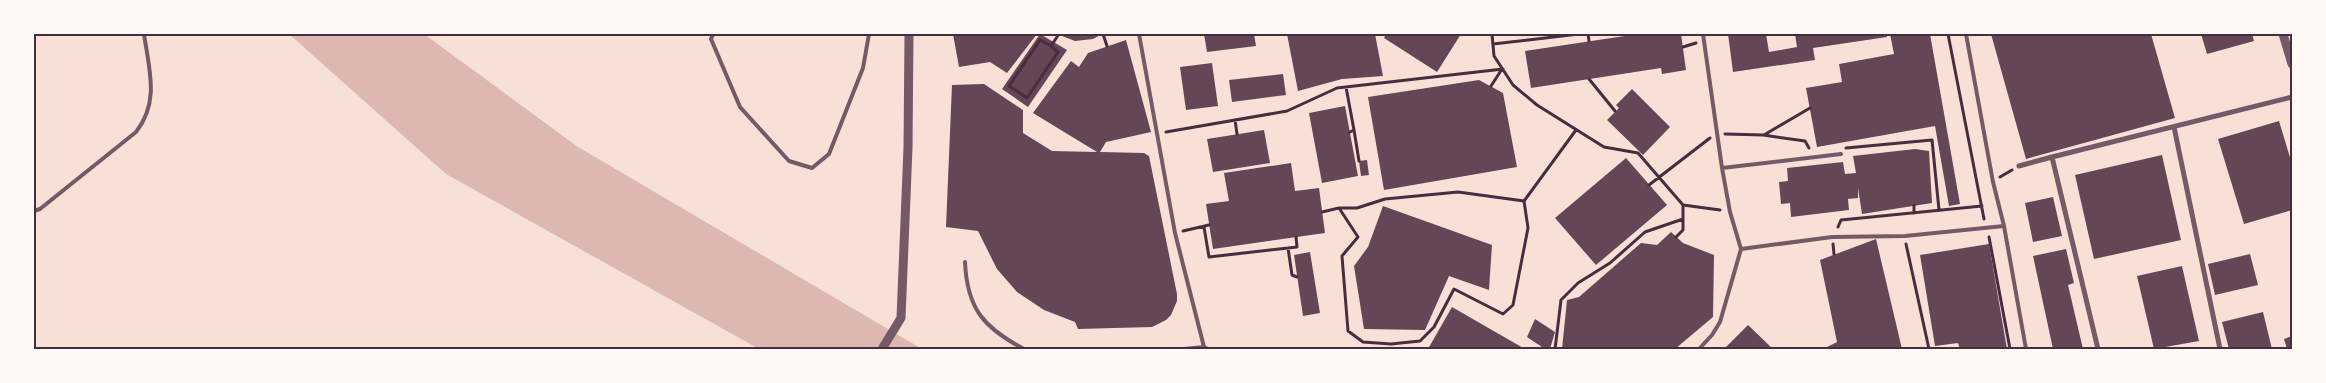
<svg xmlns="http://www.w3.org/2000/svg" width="2326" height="383" font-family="Lora,serif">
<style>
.water{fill:#dcb8b0}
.building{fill:#644757}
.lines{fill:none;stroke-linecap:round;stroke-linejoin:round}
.path{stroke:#4a2c40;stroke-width:3}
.service{stroke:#755966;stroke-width:4}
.minor{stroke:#755966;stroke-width:5}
.tertiary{stroke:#755966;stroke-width:9}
.neatline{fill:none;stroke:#4a2c40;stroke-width:2}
</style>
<rect width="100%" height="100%" fill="#f7e1d7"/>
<path class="water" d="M 289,34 L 424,34 L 578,147 L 922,349 L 759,349 L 446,174 Z"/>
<path class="building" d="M 953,34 L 1037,34 L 1007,73 L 990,62 L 959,67 Z
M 1040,34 L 1067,50 L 1028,107 L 1002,89 Z
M 1057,34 L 1102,34 L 1093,39 L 1075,41 Z
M 1204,34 L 1254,34 L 1256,46 L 1207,52 Z
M 1287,34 L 1375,34 L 1383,76 L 1342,79 L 1298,91 Z
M 1386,34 L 1461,34 L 1437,72 L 1384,38 Z
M 1638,34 L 1681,34 L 1686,70 L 1662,74 L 1661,68 L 1531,88 L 1525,51 Z
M 1728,34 L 1766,34 L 1769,52 L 1797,47 L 1795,34 L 1887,34 L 1887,37 L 1813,48 L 1815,60 L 1733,72 Z
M 1890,34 L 1930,34 L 1960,204 L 1949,206 L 1935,126 L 1817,147 L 1806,88 L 1842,82 L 1839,64 L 1894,54 Z
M 1991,34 L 2151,34 L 2175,118 L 2026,159 Z
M 2201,34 L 2252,34 L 2254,41 L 2207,54 Z
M 1126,40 L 1151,132 L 1106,142 L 1100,152 L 1144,153 L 1149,156 L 1177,294 L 1177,301 L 1171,315 L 1166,320 L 1152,327 L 1078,329 L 1075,322 L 1044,310 L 1017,292 L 997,269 L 978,231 L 946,227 L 952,85 L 984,84 L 1023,110 L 1023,133 L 1052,151 L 1097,152 L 1033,113 L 1071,61 L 1079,67 L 1088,53 Z
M 1212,63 L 1218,106 L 1186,110 L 1180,67 Z
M 1283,74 L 1286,95 L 1232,102 L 1229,80 Z
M 1479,80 L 1503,93 L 1517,167 L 1384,190 L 1368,97 Z
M 1632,89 L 1670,127 L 1643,155 L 1607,120 L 1619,108 L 1616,105 Z
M 1345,106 L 1358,176 L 1322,183 L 1309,113 Z
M 2279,121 L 2292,164 L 2292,210 L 2244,224 L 2218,139 Z
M 1264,130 L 1270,163 L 1213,172 L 1207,139 Z
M 1915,149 L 1929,151 L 1932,203 L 1862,214 L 1858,188 L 1858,198 L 1848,199 L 1849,210 L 1791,217 L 1790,203 L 1781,204 L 1779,182 L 1788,181 L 1787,168 L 1843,162 L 1845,174 L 1856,173 L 1853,156 Z
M 2162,155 L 2181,240 L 2094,259 L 2075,175 Z
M 1626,158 L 1667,205 L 1596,265 L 1555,218 Z
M 1367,160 L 1369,175 L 1361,176 L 1359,161 Z
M 1291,163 L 1295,191 L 1319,188 L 1325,233 L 1213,249 L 1206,204 L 1229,201 L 1224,173 Z
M 2053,197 L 2062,236 L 2033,242 L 2025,203 Z
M 1383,206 L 1492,245 L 1489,290 L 1449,276 L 1425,330 L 1364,329 L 1354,266 L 1368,247 Z
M 1671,232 L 1683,243 L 1714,255 L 1713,317 L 1675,349 L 1562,349 L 1567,300 L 1579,297 L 1641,243 L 1657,245 Z
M 1876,239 L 1902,349 L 1823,349 L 1837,342 L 1820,260 Z
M 1989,244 L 2007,349 L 1960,349 L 1958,343 L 1935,346 L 1920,255 Z
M 2066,249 L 2074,283 L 2068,285 L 2083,349 L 2053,349 L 2033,256 Z
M 1310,252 L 1320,313 L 1303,316 L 1294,255 Z
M 2250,254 L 2258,285 L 2215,295 L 2208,264 Z
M 2182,266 L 2199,341 L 2154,349 L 2137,276 Z
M 1452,307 L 1485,326 L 1525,349 L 1428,349 Z
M 2263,312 L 2272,349 L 2229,349 L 2222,322 Z
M 1535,319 L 1555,332 L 1550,349 L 1545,349 L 1527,337 Z
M 1748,325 L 1773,349 L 1724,349 Z
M 2292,336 L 2292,349 L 2287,349 L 2284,339 Z"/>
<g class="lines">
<path class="path" d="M 1103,34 L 1107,46
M 1492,34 L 1494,56 L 1513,85 L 1537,105 L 1604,147 L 1638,153 L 1683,205 L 1683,230 L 1676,237
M 1588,34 L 1589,41
M 1948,34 L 1984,219
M 1493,44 L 1579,34
M 1051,46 L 1058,52 L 1027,98 L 1009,86 L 1040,40 L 1051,46 L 1059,34
M 1683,47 L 1696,43
M 1589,79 L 1615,111
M 1491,86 L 1502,69
M 1346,87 L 1354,130 L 1350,132
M 1235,120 L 1237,134
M 1354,130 L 1359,161
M 1166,132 L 1287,111 L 1337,88 L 1503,69
M 1725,134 L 1763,135 L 1805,141 L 1809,148
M 1764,135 L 1810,108
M 1846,148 L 1932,140 L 1939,210
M 2000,177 L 2012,170
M 1649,185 L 1710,138
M 1524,201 L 1458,192 L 1385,199 L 1357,208 L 1339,208 L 1358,237 L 1342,256 L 1348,331 L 1363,342 L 1391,344 L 1420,341 L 1434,327 L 1454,289 L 1503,314 L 1513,305 L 1528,228 L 1524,201 L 1576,130
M 1683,205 L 1720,210
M 1914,205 L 1914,213
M 1322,212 L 1339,208
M 1204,227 L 1209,257 L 1297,247 L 1296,237
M 1838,227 L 1841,220 L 1982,206
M 1183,231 L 1209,225
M 1989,237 L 2010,349
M 1833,244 L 1834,254
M 1906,244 L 1929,349
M 1288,248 L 1292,275 L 1297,277
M 1555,349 L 1561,300 L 1578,283 L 1610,263 L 1645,232 L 1683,219"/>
<path class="service" d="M 713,34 L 711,39 L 740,107 L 789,161 L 812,168 L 829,154 L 863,68 L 869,34
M 1139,34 L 1175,233 L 1204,347 L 1208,349
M 1722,168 L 1841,154
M 34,211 L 40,209 L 136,132 C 160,102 149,69 144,34
M 2004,226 L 2026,349
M 1741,249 L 1832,237 L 1905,236 L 2004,226 L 1993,182 L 1966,34
M 965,262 C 967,309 984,328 1024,349
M 1184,349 L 1204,347
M 1699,349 L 1712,335 L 1720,322 L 1741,249 L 1730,212 L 1722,168 L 1703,34"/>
<path class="minor" d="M 2174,127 L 2220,349
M 2019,166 L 2052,157
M 2098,349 L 2052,157 L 2292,97"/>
<path class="tertiary" d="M 2283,34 L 2292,64
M 882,349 L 901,318 L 908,148 L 909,34"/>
</g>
<rect width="2326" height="383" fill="none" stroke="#fffaf5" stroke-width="70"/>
<rect x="35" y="35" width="2256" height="313" class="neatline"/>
</svg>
